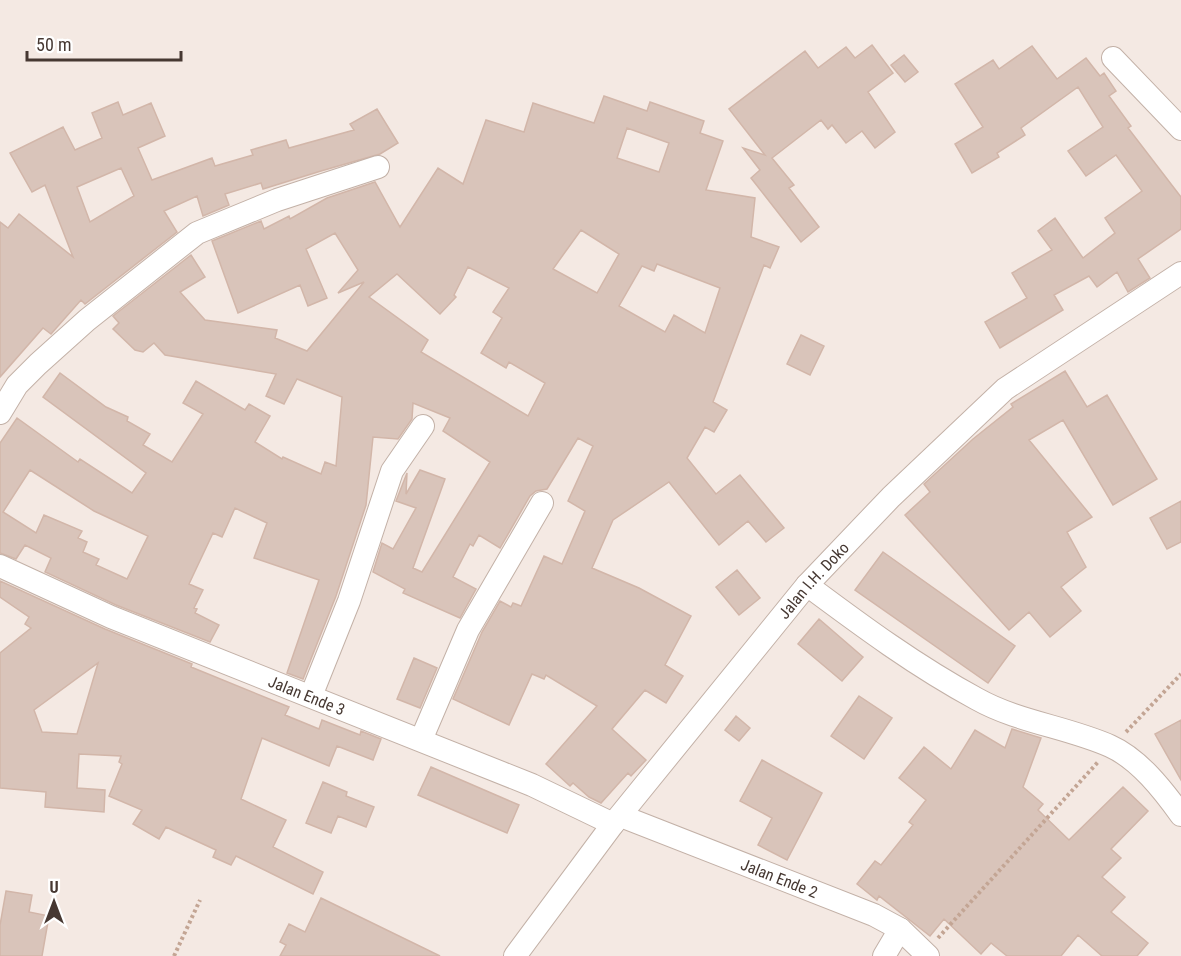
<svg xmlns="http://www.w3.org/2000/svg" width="1181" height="956" font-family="'Roboto Condensed',sans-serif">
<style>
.building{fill:#d9c4ba;stroke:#d2b6a9;stroke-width:1.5;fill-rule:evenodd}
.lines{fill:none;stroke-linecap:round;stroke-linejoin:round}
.minor-casing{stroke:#c3b1a7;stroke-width:24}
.path{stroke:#c3a594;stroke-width:4;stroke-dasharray:3 3;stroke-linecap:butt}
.minor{stroke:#fff;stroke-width:22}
.labels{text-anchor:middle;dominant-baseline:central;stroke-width:4.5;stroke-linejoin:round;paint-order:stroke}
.street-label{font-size:16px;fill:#463832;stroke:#fff}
</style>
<rect width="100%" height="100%" fill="#f4e9e3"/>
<path class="building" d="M 872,45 L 893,73 L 868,92 L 895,132 L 875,148 L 862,131 L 846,143 L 832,125 L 828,129 L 821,120 L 772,158 L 794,185 L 789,188 L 819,227 L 801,242 L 751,178 L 760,170 L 743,148 L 765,155 L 729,109 L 805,51 L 818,68 L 846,47 L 855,58 Z
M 1032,46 L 1057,79 L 1086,58 L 1100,76 L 1104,73 L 1116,91 L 1109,96 L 1131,126 L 1128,128 L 1181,197 L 1181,229 L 1138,259 L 1150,278 L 1128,292 L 1117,272 L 1097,287 L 1089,276 L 1054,295 L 1063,310 L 1000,348 L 985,322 L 1027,298 L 1012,273 L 1052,250 L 1038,231 L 1055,218 L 1083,258 L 1115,233 L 1105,218 L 1142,191 L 1116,155 L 1086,176 L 1068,151 L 1103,127 L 1078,87 L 1021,128 L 1025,135 L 997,153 L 999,157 L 972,173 L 955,144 L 983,127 L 955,84 L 993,60 L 999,69 Z
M 904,55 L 918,72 L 905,82 L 891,65 Z
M 604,96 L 647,111 L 650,102 L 704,121 L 700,133 L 723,141 L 706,190 L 755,198 L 751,237 L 779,247 L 770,268 L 764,265 L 713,402 L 727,410 L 714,432 L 705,427 L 687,458 L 716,494 L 740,475 L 784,528 L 766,542 L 748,521 L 719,545 L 669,482 L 613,520 L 592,568 L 639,588 L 691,616 L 665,665 L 683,676 L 666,703 L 645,690 L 612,729 L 646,760 L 631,776 L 628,773 L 601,803 L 589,797 L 573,783 L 570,786 L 546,764 L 597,706 L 546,675 L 544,679 L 532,674 L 509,725 L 453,699 L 482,632 L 500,601 L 511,607 L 513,603 L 521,606 L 544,556 L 562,564 L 585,511 L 568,501 L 593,446 L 578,438 L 547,489 L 536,491 L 530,496 L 500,548 L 479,535 L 473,546 L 470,544 L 453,577 L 476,589 L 460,618 L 403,593 L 405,589 L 373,572 L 382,543 L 393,549 L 416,508 L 396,501 L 407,473 L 406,494 L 420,470 L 445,479 L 413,568 L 422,572 L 490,462 L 443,431 L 450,418 L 413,403 L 412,419 L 398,439 L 373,437 L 366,505 L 336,596 L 303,679 L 287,673 L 319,580 L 254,558 L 267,523 L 235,508 L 222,537 L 213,533 L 189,584 L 203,590 L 194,608 L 197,609 L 195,613 L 219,625 L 210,642 L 116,605 L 45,572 L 51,558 L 25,545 L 16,559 L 0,553 L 0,443 L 17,418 L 78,462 L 80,459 L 132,493 L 146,473 L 43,397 L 60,373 L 106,407 L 128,417 L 127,421 L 150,434 L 143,445 L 172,462 L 203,414 L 183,403 L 196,381 L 245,410 L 249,404 L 270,416 L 255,442 L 282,459 L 283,457 L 321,474 L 325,462 L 336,466 L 342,397 L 297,379 L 284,404 L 266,396 L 276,374 L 165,355 L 154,343 L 143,352 L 135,350 L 113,329 L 119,323 L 113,316 L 191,255 L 205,277 L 180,292 L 205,320 L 277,330 L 275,338 L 307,351 L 364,282 L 338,293 L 358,270 L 335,233 L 306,249 L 327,298 L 308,306 L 300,285 L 238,313 L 212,241 L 261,221 L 264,229 L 289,216 L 290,219 L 327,198 L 375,182 L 400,227 L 438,168 L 463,184 L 486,120 L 524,132 L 533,103 L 594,123 ZM 627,128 L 669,143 L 659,172 L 617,158 ZM 581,230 L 619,254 L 597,293 L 553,269 ZM 657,264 L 720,288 L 705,333 L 674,315 L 665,332 L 619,306 L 642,266 L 654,271 ZM 468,267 L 509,288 L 493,312 L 502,318 L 481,353 L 506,368 L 509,362 L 545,383 L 528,416 L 421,352 L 428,340 L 369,297 L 397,274 L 440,314 L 456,297 L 454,295 ZM 30,470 L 94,511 L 148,536 L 127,579 L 96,565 L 99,559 L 83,552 L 87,542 L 78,538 L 82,531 L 44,515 L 36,533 L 3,512 Z
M 118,102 L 123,115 L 151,103 L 165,136 L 138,148 L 152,180 L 212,158 L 215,166 L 253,155 L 251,150 L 286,140 L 289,148 L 354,130 L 350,124 L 377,109 L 398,143 L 380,154 L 321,171 L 263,189 L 261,183 L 225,194 L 229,205 L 203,216 L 197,196 L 164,211 L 177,232 L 85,304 L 81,300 L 51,334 L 43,328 L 0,377 L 0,222 L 8,228 L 19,214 L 73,257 L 45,185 L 32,192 L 10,153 L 63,127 L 75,150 L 102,138 L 92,113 ZM 121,168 L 134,196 L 90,222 L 77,187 Z
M 801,335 L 824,346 L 810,375 L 787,364 Z
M 1065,371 L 1087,407 L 1107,395 L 1157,479 L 1113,505 L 1063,420 L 1029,440 L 1092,517 L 1067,532 L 1086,567 L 1061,587 L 1081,611 L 1050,637 L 1029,612 L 1009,630 L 905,515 L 930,492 L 924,484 L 973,439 L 1013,407 L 1011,404 Z
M 1181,501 L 1181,542 L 1167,549 L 1150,518 Z
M 883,552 L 1015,646 L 988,683 L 855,590 Z
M 737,570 L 760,598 L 739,615 L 716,587 Z
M 0,581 L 105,629 L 192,664 L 191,667 L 289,707 L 285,715 L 319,729 L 322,720 L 360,735 L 361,731 L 381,739 L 373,760 L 337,746 L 329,766 L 262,738 L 241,799 L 286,820 L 273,847 L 323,872 L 313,894 L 236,856 L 231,865 L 213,857 L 216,850 L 166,827 L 159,839 L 133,824 L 142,810 L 109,796 L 122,764 L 119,762 L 121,756 L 79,754 L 77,788 L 105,790 L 104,812 L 45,807 L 46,792 L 0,788 L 0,653 L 31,628 L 25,624 L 29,617 L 0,597 ZM 98,663 L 77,734 L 42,732 L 34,710 Z
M 819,619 L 863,657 L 842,681 L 798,644 Z
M 414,658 L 437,668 L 420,708 L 397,699 Z
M 859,696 L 892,718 L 864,759 L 831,736 Z
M 736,716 L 750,728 L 739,741 L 725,730 Z
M 1181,720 L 1181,780 L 1155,734 Z
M 1012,729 L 1041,738 L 1023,787 L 1043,804 L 1038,810 L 1069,840 L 1123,787 L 1148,811 L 1111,849 L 1121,858 L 1102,877 L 1125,897 L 1111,912 L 1148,943 L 1137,956 L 1102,956 L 1078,935 L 1061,956 L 1007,956 L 991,943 L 981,954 L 944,919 L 930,936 L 879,896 L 877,900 L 857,884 L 875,861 L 881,865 L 913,825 L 909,822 L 926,800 L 899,778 L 924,747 L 951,769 L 975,730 L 1005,748 Z
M 762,760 L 822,793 L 787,860 L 758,845 L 772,818 L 740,801 Z
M 431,767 L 519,805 L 507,833 L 418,795 Z
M 323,782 L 347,792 L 346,796 L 374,807 L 366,827 L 338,816 L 331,833 L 306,823 Z
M 6,891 L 32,895 L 29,912 L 49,916 L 42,956 L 0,956 L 0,925 Z
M 321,898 L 440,956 L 280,956 L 286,945 L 280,942 L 289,924 L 305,932 Z"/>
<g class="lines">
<g class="minor-casing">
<g id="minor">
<path d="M 1113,58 L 1181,129"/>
<path d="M 0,413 L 17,385 L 38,364 L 87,320 L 197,233 L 277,200 L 378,167"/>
<path id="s1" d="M 0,566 L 111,617 L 532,785 L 613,824"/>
<path d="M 807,585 C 862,626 916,666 977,699 C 1018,722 1067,727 1110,746 C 1139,759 1163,790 1181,815"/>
<path d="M 311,696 L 349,601 L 392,471 L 423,426"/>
<path d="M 421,740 L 468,630 L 542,503"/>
<path id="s2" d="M 621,816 L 874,915 L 900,929 L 928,956"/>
<path id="s3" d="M 515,956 L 613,824 L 807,585 L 891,497 L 1005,389 L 1181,273"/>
<path d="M 884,956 L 900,929"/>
</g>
</g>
<path class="path" d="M 1126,732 L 1181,674
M 938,938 L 1098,762
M 174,956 L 200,900"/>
<use href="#minor" class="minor"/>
</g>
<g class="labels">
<g class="street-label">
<text stroke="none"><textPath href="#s3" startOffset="480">Jalan I.H. Doko</textPath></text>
<text stroke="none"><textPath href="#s1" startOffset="333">Jalan Ende 3</textPath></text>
<text stroke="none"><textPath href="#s2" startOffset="170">Jalan Ende 2</textPath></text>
</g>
</g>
<g transform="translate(54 902)" stroke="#ffffff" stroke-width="4.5" paint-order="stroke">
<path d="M0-4.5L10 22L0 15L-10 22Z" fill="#463832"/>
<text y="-9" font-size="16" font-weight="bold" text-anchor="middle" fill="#463832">U</text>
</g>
<path d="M27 51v9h154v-9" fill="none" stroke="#463832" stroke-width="3"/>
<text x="36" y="51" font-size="18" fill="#463832" stroke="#ffffff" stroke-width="4.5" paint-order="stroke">50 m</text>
</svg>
